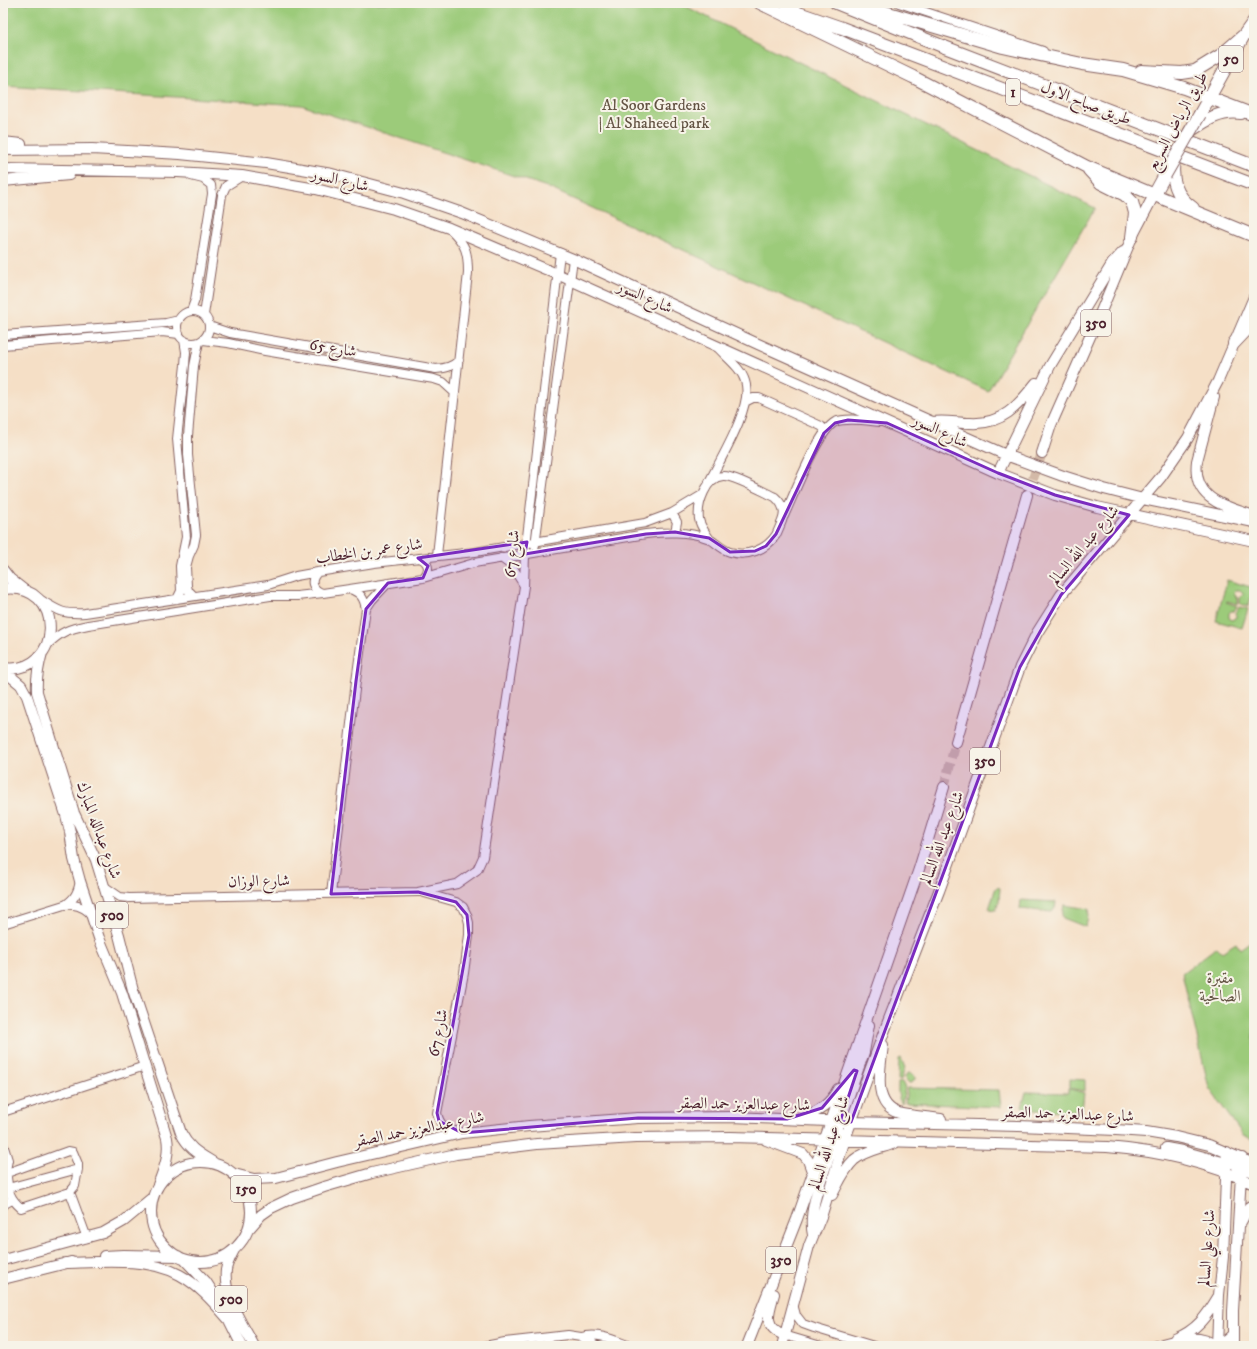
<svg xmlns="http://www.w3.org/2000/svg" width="1257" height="1349" font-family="'IM FELL DW Pica',Amiri,serif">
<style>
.green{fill:#9ccb7a;stroke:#737552}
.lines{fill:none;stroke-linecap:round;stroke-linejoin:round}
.major-tunnel{stroke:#d3b9a7;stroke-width:10;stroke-dasharray:10 5;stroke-linecap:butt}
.minor-casing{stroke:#866261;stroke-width:10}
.major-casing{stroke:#866261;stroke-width:12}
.highway-casing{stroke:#866261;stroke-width:14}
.minor{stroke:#fff;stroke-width:8}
.major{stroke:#fff;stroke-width:10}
.highway{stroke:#fff;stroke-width:12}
.highway-bridge-casing{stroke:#866261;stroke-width:14;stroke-linecap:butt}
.highway-bridge{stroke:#fff;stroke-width:12}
.marked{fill:#7b2cbf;fill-opacity:0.2;stroke:#7b2cbf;stroke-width:3;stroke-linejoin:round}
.labels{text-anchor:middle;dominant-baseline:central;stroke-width:4;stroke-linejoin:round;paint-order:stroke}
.shield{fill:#f7f3e8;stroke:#7e5f64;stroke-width:1}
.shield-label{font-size:15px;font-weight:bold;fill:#4a1f2b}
.street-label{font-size:16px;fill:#4a1f2b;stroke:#f7f3e8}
.park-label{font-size:16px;fill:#635343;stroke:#f7f3e8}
</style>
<rect width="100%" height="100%" fill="#f7f3e8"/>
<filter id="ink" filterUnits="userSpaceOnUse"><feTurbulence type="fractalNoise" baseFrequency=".025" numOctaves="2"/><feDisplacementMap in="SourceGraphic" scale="8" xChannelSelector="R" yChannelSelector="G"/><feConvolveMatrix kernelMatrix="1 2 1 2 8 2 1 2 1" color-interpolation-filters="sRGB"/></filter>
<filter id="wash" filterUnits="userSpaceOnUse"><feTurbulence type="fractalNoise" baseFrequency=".012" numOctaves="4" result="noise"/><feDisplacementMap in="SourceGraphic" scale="16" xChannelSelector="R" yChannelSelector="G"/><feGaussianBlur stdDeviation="0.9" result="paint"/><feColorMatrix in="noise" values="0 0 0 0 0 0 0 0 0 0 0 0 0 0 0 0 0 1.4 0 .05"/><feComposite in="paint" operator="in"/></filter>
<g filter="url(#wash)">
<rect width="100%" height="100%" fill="#f5dfc6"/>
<path class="green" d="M 3,3 L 679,3 L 1095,208 L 988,391 L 547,187 L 301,105 L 3,86 Z
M 1227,580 L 1254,588 L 1248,607 L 1240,604 L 1240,598 L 1243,595 L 1243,593 L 1240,590 L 1236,590 L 1234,593 L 1236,597 L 1238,598 L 1238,604 L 1227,601 L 1226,602 L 1237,606 L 1234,611 L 1231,611 L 1229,613 L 1229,618 L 1232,620 L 1236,617 L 1236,613 L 1239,607 L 1248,609 L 1242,628 L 1216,621 Z
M 997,887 L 1000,888 L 999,901 L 996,910 L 989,909 L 995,890 Z
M 1021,900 L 1056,902 L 1055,908 L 1052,912 L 1020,909 Z
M 1064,905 L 1089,909 L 1086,927 L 1063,918 L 1062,916 Z
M 1254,939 L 1254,1140 L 1243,1135 L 1209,1088 L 1182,973 L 1217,947 L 1222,952 L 1236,943 L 1240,949 Z
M 901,1058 L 905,1068 L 901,1080 L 898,1080 L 899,1059 Z
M905 1078a5 5 0 1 1 10 0a5 5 0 1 1-10 0Z
M 1070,1079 L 1085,1080 L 1085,1091 L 1070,1088 Z
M 902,1082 L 905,1088 L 902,1104 C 897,1097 898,1091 898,1083 Z
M 907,1088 L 999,1090 L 1001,1107 L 905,1103 Z
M 1068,1088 L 1084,1093 L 1082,1111 L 1026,1110 L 1022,1107 L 1026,1092 L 1068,1093 Z"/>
</g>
<g filter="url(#ink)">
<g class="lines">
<path class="major-tunnel" d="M 1028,493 L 1042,453
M 944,787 L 956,742"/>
<g class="minor-casing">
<path id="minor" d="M 899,3 L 1043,51
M 191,176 L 203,179 L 211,185 L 212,194 L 195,300 L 191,311
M177 327a16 16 0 1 1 32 0a16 16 0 1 1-32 0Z
M 204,315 L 222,195 L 226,186 L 242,176
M 209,326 L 230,333 L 436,369 C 446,368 452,367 459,360
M 3,335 L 166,323 L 179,320
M 203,340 L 228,343 L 265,351 L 434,379 L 443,382 L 455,393
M 3,345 L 162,332 L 179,334
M 747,401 L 753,398 L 759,398 L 821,426 L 824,429 L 824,433
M 709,482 C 720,460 754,405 745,381 C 741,368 727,358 718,348
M 672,513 L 677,522 L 675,532
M 784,516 C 793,497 818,431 835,422 C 847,417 869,421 881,422
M 535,545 L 573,259
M 437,555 L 468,273 C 468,252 466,245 451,230
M 419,558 C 429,561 431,571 423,578
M 501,558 L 512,566 L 523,584
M 318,572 C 309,580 312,590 323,593
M 194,596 L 188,590 L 187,586 L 186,567 L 189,556 L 194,545 L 196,535 L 188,455 L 188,436 L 194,366 L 199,342
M 177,599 L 181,591 L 180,566 L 186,537 L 177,439 L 185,365 L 186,352 L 184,340
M 41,600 C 60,612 63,614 85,613 L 268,585 L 296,576 L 318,572 L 374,563 L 475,552 L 645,523 L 672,513 L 702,495
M 366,609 L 372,600 L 388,583
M 47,645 C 62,631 68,629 88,625 L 270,596 L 297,596 L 323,593 L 423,578 L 474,563 L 646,534 C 666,532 687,531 707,538 C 714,540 720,549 730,552 C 747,557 766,550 776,535 C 778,531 780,526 782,521 C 786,512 782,503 775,497 C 764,492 733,475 723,476 C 706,477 697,504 699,519 C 700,526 705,532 709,538
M 104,886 L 120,897 L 129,898 L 418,892 L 457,884 L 477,870 L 483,857 L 524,586 L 525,554 L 560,253
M 421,892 L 456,902 L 463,907 L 467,915 L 469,923 L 469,935 L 464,973 L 437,1113 C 440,1128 448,1129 462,1133
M 331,894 L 356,681 L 366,609 C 364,598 361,593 350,589
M 65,905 C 75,899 78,892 80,881
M 3,924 L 64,905 C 75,904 82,906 90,913
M 3,1112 L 145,1066
M 3,1144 L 8,1160 L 6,1170 L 3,1167
M 6,1170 C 9,1187 6,1195 21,1208 L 70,1192 L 75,1186 L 78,1169 L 78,1164 L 73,1152 L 68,1151 L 7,1173
M 8,1188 L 78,1169
M 70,1192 L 87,1238
M 3,1205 L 12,1200
M 793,1304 L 796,1315 L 803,1324 L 814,1328 L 874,1346
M 784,1335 L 821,1346
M 581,1337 C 599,1332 614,1340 630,1346
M 485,1346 L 505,1342 L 568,1335 L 581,1337 L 598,1346
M 1153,1346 C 1174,1339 1199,1331 1218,1346
M 1213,1346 L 1225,1340 L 1233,1333"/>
</g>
<g class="major-casing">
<path id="major" d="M 3,142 L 21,144
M 3,150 L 92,149 L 180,154 L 266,163 L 332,174 L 404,193 L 462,213 L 573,259 L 758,344 L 1006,455 L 1063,476 L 1104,489 L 1143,499 L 1254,522
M 3,169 L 178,172 L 242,176 L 316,189 L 394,209 L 449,228 L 557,274 L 998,473 L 1055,495 L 1097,507 L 1254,541
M 3,181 L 69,175
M 1214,397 L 1197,461 C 1192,500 1225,506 1254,516
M 932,422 C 945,420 957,423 970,423 C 1002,425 1018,406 1036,383
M 1042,453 L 1051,425 L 1100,314 L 1132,237 L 1154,195
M 998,473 L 1050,366 L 1112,264 L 1123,252
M 3,570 L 10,579 L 24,590
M 3,589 C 66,580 65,676 3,668
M 42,653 C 38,667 36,678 37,692 L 74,813 L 96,860 L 119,935 L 133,990 L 181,1133 C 189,1149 200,1154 214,1163
M 3,670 L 21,685 L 27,696 L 66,815 L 70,832 L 74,859 L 80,881 L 99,938 L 122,993 L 167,1138 C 170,1155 164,1169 158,1185
M 956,742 L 1027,495
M 883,1045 C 881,1066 871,1105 899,1113 C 912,1116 927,1117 941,1119
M 801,1117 C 818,1113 830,1105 838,1089
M 845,1139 L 839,1133 L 838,1127 L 864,1052 L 869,1025
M 766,1140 L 803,1154 L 808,1160 L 813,1174
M 1166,1148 L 1182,1151 L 1226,1163 L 1237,1163 L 1242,1160
M151 1212a50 50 0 1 1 100 0a50 50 0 1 1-100 0Z
M 1237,1167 L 1254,1172
M 234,1174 L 254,1179 L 276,1178 L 337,1162 L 462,1133 L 529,1126 L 638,1118 L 732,1117 L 851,1122 L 1019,1126 L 1116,1130 L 1146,1132 L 1176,1137 L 1209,1145 L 1254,1164
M 832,1195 C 838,1184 844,1169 854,1160 C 865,1151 882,1148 895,1143
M 1241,1222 L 1249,1207 L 1254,1204
M 247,1231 L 261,1215 L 271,1208 L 292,1198 L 324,1187 L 372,1173 L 456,1154 L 537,1144 L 635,1138 L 731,1137 L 1107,1147 C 1158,1151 1207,1162 1254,1184
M 813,1235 C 806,1204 830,1163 836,1133
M 234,1250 C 231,1256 227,1263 226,1270 C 223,1297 242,1323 254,1346
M 104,1256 L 123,1255 L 178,1256
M 3,1260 L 103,1233 L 124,1221 L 153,1197
M 185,1260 L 206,1282 L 219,1302
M 65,1263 C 101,1262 148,1257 180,1275 C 200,1286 215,1304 230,1321
M 3,1279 L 71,1262
M 774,1294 C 769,1312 762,1326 784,1335
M 227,1316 L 242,1346
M 1175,1339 C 1197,1330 1206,1317 1218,1297
M 747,1346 L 797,1219 L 919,869 L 944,787
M 782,1346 L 809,1246 L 822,1214 L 845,1139 L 884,1032 L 939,891 L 1020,667 L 1037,633 L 1061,595 L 1161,477 L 1188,438 L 1218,381 L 1254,297
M 1217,1346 L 1219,1295 L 1223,1257 L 1227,1152
M 1233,1346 L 1233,1311 L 1242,1158"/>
</g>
<g class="highway-casing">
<path id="highway" d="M 760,3 L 913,77 L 1087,167 L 1254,236
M 836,3 L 942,46 L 1254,166
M 858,4 L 1003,47 L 1082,64 L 1123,70 L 1184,88 L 1254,115
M 787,9 L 842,28 L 1254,185
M 1141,71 L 1182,73 L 1195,71 L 1221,55 L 1244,35
M 1200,114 L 1244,35 L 1254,21
M 1190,131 C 1206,120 1221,110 1241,113
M 1174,159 C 1171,179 1175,196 1193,208
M 1089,170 L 1101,183 L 1125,195 L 1132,202 L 1135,213 L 1132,237
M 1154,195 L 1165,175
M 1234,343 L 1254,322"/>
</g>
<use href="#minor" class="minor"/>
<use href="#major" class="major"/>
<use href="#highway" class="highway"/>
<g class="highway-bridge-casing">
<path id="highway-bridge" d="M 1165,175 L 1200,114"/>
</g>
<use href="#highway-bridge" class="highway-bridge"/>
</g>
</g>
<path class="marked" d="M 848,420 L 887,423 L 998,473 L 1055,495 L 1129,515 L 1061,595 L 1020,667 L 851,1122 L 840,1122 L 857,1071 L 854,1070 L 822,1108 L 787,1119 L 638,1118 L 462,1133 L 439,1121 L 437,1113 L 469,935 L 467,915 L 456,902 L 418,892 L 331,894 L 356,681 L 366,609 L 388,583 L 423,578 L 428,566 L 418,558 L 527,542 L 525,554 L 646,534 L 675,532 L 709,538 L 730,552 L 755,551 L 766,546 L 776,534 L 824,433 L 835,423 Z"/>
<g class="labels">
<g class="shield">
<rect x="1219" y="46" width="24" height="26" rx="3"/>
<rect x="1006" y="79" width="14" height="26" rx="3"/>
<rect x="1081" y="310" width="30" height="26" rx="3"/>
<rect x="970" y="748" width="30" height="26" rx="3"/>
<rect x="96" y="902" width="32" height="26" rx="3"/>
<rect x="231" y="1176" width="30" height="26" rx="3"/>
<rect x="766" y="1247" width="30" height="26" rx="3"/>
<rect x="215" y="1286" width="32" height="26" rx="3"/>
</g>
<g class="shield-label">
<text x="1231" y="59">50</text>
<text x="1013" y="92">1</text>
<text x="1096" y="323">350</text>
<text x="985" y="761">350</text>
<text x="112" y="915">500</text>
<text x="246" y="1189">150</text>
<text x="781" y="1260">350</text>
<text x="231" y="1299">500</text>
</g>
<g class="street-label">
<text transform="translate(1086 103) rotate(21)">طريق صباح الاول</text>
<text transform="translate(1177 121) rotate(-61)">طريق الرياض السريع</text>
<text transform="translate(340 180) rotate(13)">شارع السور</text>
<text transform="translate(645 297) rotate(24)">شارع السور</text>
<text transform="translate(333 348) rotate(9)">شارع 65</text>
<text transform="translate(940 431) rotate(25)">شارع السور</text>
<text transform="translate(1084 545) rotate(-50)">شارع عبد الله السالم</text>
<text transform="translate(369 551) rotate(-8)">شارع عمر بن الخطاب</text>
<text transform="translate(512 554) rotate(-85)">شارع 67</text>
<text transform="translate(99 830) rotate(70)">شارع عبدالله المبارك</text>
<text transform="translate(942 838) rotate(-70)">شارع عبد الله السالم</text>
<text transform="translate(259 881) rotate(-1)">شارع الوزان</text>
<text transform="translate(438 1033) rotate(-79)">شارع 67</text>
<text transform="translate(744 1104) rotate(1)">شارع عبدالعزيز حمد الصقر</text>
<text transform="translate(1068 1114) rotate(2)">شارع عبدالعزيز حمد الصقر</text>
<text transform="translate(419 1129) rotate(-11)">شارع عبدالعزيز حمد الصقر</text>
<text transform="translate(829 1143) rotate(-72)">شارع عبد الله السالم</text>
<text transform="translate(1207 1248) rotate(-86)">شارع علي السالم</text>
</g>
<g class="park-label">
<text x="654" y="105">Al Soor Gardens<tspan x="654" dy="18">| Al Shaheed park</tspan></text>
<text x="1220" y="978">مقبرة<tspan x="1220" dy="18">الصالحية</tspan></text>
</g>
</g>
<rect width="1257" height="1349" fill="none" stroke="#f7f3e8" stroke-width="16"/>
</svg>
